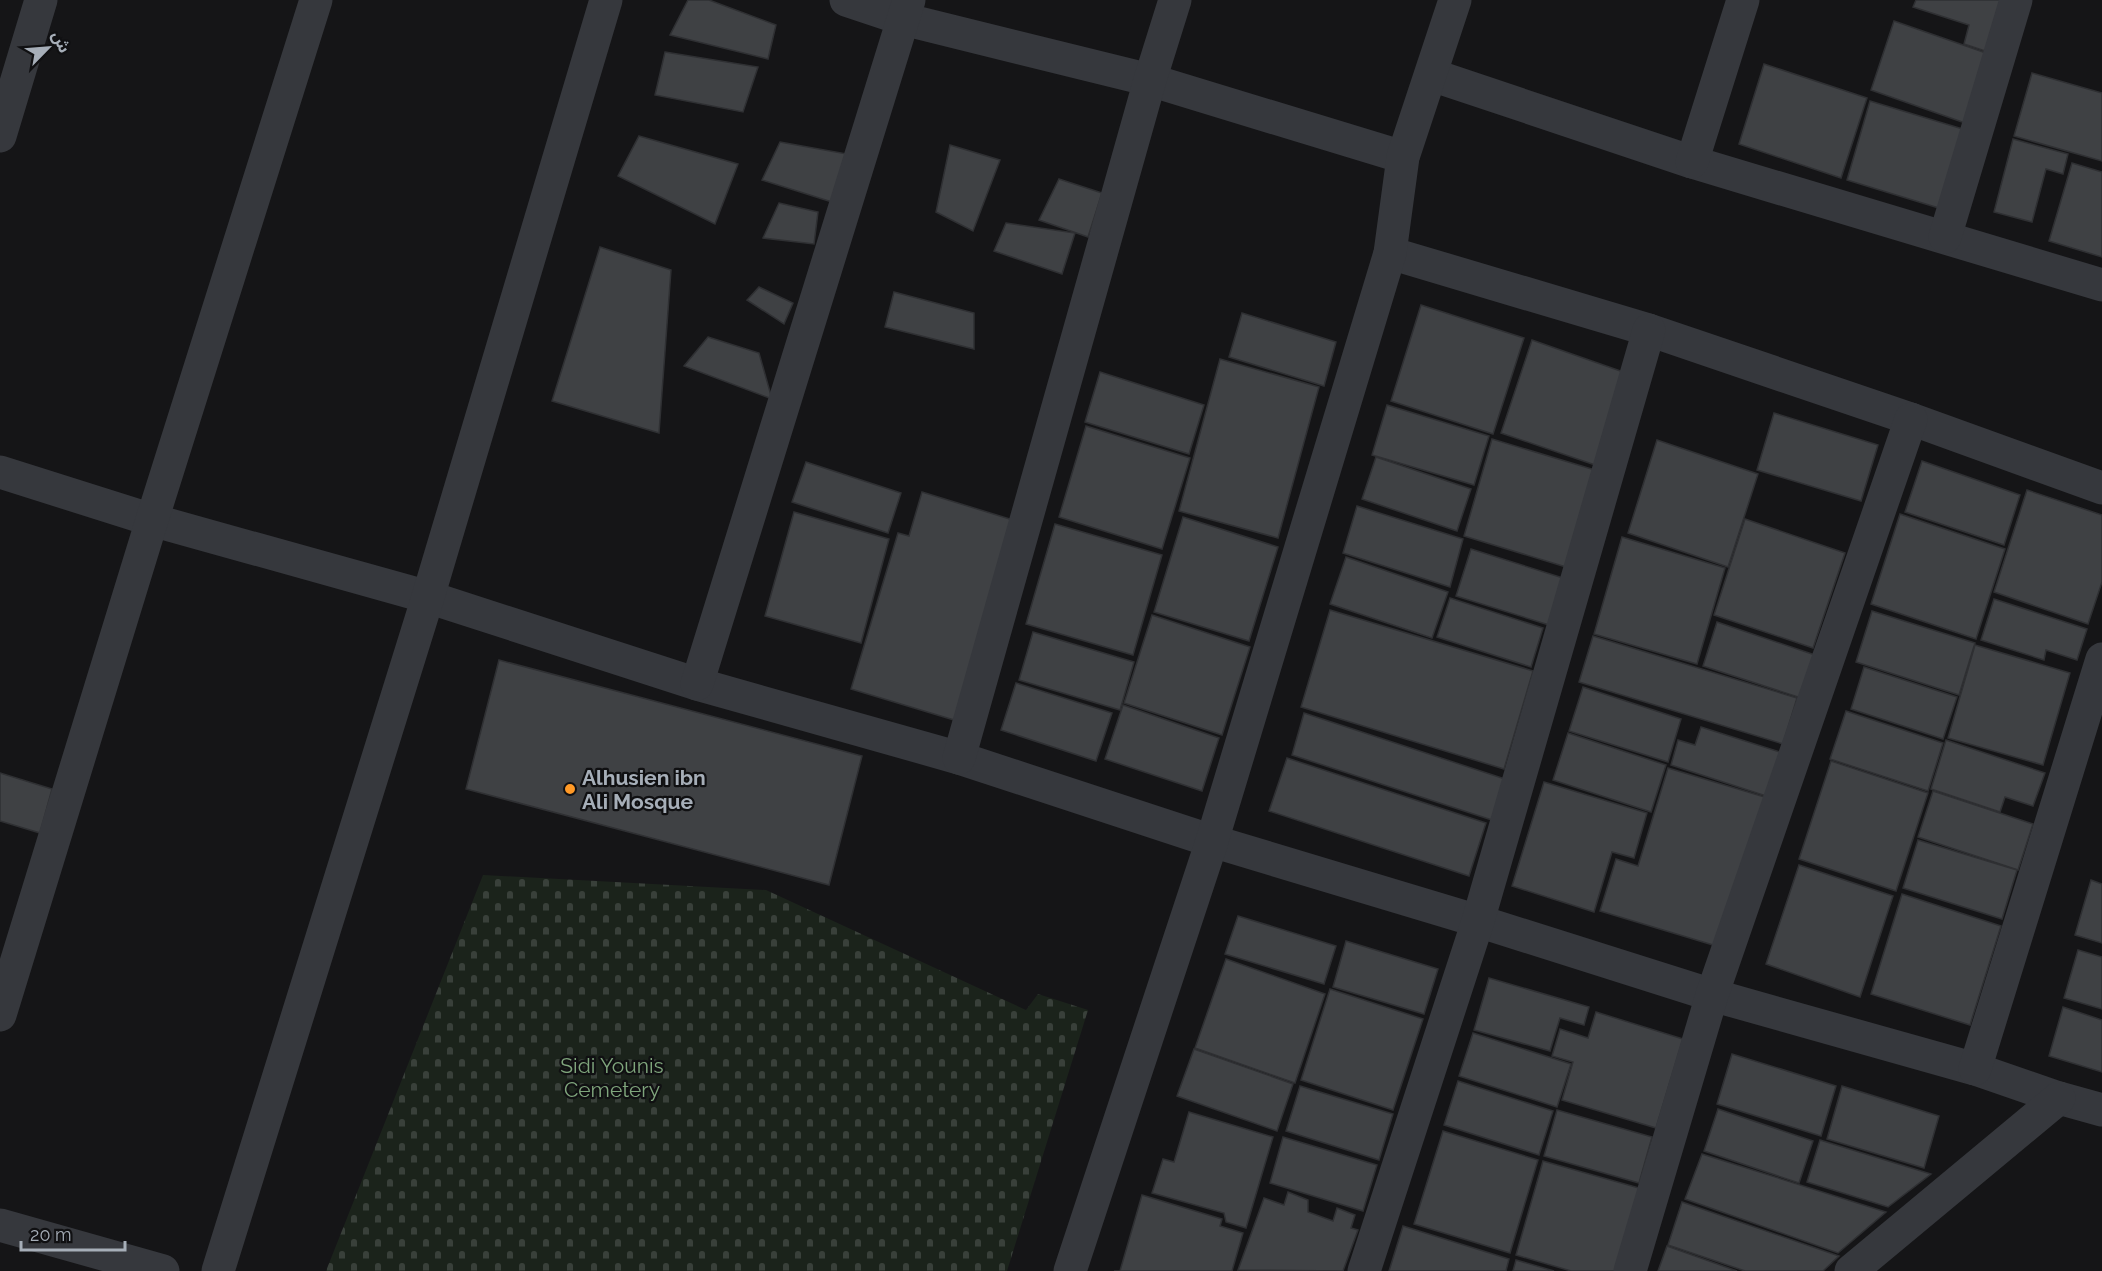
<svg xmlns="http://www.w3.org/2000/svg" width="2102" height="1271" viewBox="0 0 2102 1271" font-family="Raleway,'Noto Sans Arabic',sans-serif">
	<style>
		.cemetery { fill: url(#cemetery-stones) }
		.building { fill: #3f4144; stroke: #2f3033; stroke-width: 1.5 }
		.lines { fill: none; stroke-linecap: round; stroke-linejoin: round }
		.street { stroke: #36383d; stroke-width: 33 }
		.poi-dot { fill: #ff9926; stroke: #101012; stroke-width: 2 }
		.labels { text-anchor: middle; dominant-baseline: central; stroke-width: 4.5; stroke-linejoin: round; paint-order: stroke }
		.poi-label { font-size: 21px; font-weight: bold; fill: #a6aeb8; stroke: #101012; text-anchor: start }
		.park-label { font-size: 21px; fill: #7fa57c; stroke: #101012 }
	</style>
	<defs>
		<pattern id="cemetery-stones" width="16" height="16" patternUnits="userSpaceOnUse" patternTransform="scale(1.5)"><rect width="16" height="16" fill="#1b231b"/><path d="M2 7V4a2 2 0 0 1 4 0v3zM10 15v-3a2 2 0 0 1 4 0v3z" fill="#39403a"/></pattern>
	</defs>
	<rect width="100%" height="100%" fill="#151517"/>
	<polygon class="cemetery" points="483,875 766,890 1026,1010 1038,994 1088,1010 1007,1271 326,1271"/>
	<g class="building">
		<polygon points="688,0 709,0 776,25 768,59 670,35"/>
		<polygon points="1916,0 2007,0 1991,53 1964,44 1969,25 1913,7"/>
		<polygon points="1894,21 1989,54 1965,123 1871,90"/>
		<polygon points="665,52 758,67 743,112 655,95"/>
		<polygon points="1764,64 1867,98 1841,178 1739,144"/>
		<polygon points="2032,73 2102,93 2102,161 2014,136"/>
		<polygon points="1870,101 1966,130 1942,209 1847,180"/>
		<polygon points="639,136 738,164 715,224 618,176"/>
		<polygon points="2013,139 2068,154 2063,174 2046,169 2032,222 1994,212"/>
		<polygon points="780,142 847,154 832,202 762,180"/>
		<polygon points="950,145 1000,160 973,231 936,212"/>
		<polygon points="2072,163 2102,172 2102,257 2049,241"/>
		<polygon points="1059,179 1102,193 1088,237 1039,220"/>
		<polygon points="779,203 818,212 814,244 763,238"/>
		<polygon points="1006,223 1075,233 1062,274 994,251"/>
		<polygon points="600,247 671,270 659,433 552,401"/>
		<polygon points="759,287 793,303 784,324 747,300"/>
		<polygon points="894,292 974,313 974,349 885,327"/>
		<polygon points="1421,305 1524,338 1493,434 1391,401"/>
		<polygon points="1242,313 1336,342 1324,386 1229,357"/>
		<polygon points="708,337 759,353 772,399 684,366"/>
		<polygon points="1532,340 1629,374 1598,466 1501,433"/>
		<polygon points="1220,359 1319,387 1278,538 1179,511"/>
		<polygon points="1100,372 1204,405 1189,454 1085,422"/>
		<polygon points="1387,405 1489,436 1474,485 1372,455"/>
		<polygon points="1774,413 1878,445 1861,501 1757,470"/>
		<polygon points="1086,426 1190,458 1162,549 1059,517"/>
		<polygon points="1492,439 1595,470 1566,567 1464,536"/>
		<polygon points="1657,440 1758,474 1728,567 1628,533"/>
		<polygon points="1376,457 1471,489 1457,531 1362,499"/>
		<polygon points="1922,461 2020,495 2004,545 1905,512"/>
		<polygon points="806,462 901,493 888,533 792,502"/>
		<polygon points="2027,490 2102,515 2102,582 2088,624 1994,592"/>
		<polygon points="922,492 1013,520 954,720 851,689 898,533 909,536"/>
		<polygon points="1357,506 1463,539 1450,587 1343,553"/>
		<polygon points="794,512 889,539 861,643 765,616"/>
		<polygon points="1900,514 2005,549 1976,639 1871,604"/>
		<polygon points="1183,517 1278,547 1249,641 1154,612"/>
		<polygon points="1745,519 1845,553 1813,648 1714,615"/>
		<polygon points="1055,524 1162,555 1133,655 1026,624"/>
		<polygon points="1622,537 1725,568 1697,664 1594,634"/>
		<polygon points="1471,549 1563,578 1549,625 1456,596"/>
		<polygon points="1346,557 1448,592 1432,638 1330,604"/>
		<polygon points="1450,598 1543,628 1531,667 1437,637"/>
		<polygon points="1994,599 2087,629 2077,660 2046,650 2044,660 1981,640"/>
		<polygon points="1330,610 1533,671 1504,769 1301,707"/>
		<polygon points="1872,611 1975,643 1959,695 1856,662"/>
		<polygon points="1152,615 1250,647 1222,735 1124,703"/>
		<polygon points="1717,622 1815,655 1801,698 1703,666"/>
		<polygon points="1033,632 1134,662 1120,710 1019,680"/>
		<polygon points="1593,636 1797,698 1783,744 1579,682"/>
		<polygon points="1975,645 2070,673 2043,765 1948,738"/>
		<polygon points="499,660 862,756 829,885 466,789"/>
		<polygon points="1864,667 1957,697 1943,739 1851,709"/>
		<polygon points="1016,683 1112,713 1096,761 1001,730"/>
		<polygon points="1583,687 1681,719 1668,762 1569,731"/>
		<polygon points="1123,705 1219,738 1202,791 1105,759"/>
		<polygon points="1846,711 1943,743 1928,791 1830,759"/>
		<polygon points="1304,713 1508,780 1495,821 1292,755"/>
		<polygon points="1701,727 1780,752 1766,796 1671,765 1678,740 1695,745"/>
		<polygon points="1568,733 1666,765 1651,812 1553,780"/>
		<polygon points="1946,740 2045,773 2033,806 2005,797 2000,812 1931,789"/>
		<polygon points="1287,758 1486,823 1469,876 1269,811"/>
		<polygon points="1831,761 1928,793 1896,891 1799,859"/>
		<polygon points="1668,768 1768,798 1723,948 1600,911 1616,859 1638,866"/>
		<polygon points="0,773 52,789 40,833 0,821"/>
		<polygon points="1544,782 1647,813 1634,858 1612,852 1594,912 1512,886"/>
		<polygon points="1933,791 2033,824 2018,870 1918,837"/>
		<polygon points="1918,840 2017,870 2002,919 1903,888"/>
		<polygon points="1799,865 1893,896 1860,997 1766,964"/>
		<polygon points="2091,880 2102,884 2102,943 2075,935"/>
		<polygon points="1902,894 2001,926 1970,1025 1871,994"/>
		<polygon points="1238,916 1336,946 1324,984 1225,954"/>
		<polygon points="1346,941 1438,969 1424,1014 1333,987"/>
		<polygon points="2078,950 2102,957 2102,1009 2064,998"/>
		<polygon points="1226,959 1325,994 1295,1083 1195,1048"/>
		<polygon points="1489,978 1589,1007 1584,1025 1560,1018 1550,1051 1474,1030"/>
		<polygon points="1330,989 1423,1019 1393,1110 1301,1080"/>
		<polygon points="2063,1007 2102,1020 2102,1072 2049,1056"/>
		<polygon points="1596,1012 1683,1039 1656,1128 1562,1100 1573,1062 1552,1056 1560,1029 1588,1038"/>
		<polygon points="1473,1033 1571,1064 1557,1107 1459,1076"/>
		<polygon points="1194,1049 1293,1084 1277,1131 1177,1096"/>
		<polygon points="1732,1054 1836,1086 1821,1136 1717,1104"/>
		<polygon points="1458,1081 1553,1111 1539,1155 1444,1125"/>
		<polygon points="1300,1086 1393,1114 1379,1160 1286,1131"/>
		<polygon points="1842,1086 1939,1116 1924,1168 1827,1139"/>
		<polygon points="1718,1109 1813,1141 1799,1183 1704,1151"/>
		<polygon points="1557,1110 1652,1137 1639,1183 1544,1156"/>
		<polygon points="1189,1112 1273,1137 1246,1228 1226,1222 1224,1213 1152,1193 1163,1159 1174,1162"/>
		<polygon points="1443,1131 1538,1160 1510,1253 1414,1224"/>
		<polygon points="1283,1137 1377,1165 1363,1211 1270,1183"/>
		<polygon points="1820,1140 1931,1174 1888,1207 1807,1182"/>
		<polygon points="1702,1154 1886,1212 1838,1253 1685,1199"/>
		<polygon points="1543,1161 1639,1188 1615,1271 1571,1271 1516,1255"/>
		<polygon points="1288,1192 1308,1200 1308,1212 1333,1221 1337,1208 1355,1215 1351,1228 1358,1230 1343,1271 1238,1270 1264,1198 1284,1205"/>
		<polygon points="1142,1195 1222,1219 1220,1226 1243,1233 1232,1271 1114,1271 1120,1271"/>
		<polygon points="1682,1202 1839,1256 1823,1271 1745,1271 1668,1245"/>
		<polygon points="1403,1226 1509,1259 1506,1271 1389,1271"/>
		<polygon points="1667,1246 1737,1271 1658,1271"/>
		<polygon points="1516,1260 1554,1271 1513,1271"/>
	</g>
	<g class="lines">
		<g class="street">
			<polyline points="846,0 903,19 1150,80 1403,157"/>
			<polyline points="1432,75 1692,162 2102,285"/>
			<polyline points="0,136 41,0"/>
			<polyline points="1692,162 1743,0"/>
			<polyline points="1945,237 2016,0"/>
			<polyline points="1390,253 1649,330 1911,419 2102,488"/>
			<polyline points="0,472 152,520 428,597 697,684 959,758 1212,841 1478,921 1712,995 1975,1069 2059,1098 2102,1110"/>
			<polyline points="697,684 909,0"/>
			<polyline points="959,758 1150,80 1175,0"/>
			<polyline points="0,1015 152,520 316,0"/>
			<polyline points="1975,1069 2102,659"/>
			<polyline points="0,1225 163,1271"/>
			<polyline points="218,1271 428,597 606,0"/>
			<polyline points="1070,1271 1212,841 1390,253 1403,157 1455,0"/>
			<polyline points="1364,1271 1478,921 1649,330"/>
			<polyline points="1630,1271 1712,995 1911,419"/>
			<polyline points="1851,1271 2059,1098"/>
		</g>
	</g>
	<circle class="poi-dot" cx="570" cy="789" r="6"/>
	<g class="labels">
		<g class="poi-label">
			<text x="582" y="777">Alhusien ibn<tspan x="582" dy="24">Ali Mosque</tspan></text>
		</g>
		<g class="park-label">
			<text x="612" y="1065">Sidi Younis<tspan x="612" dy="24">Cemetery</tspan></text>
		</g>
	</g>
	<g transform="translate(48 48) rotate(65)" stroke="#101012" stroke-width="4.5" paint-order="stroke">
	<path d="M0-4.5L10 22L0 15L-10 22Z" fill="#a6aeb8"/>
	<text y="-9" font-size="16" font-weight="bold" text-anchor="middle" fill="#a6aeb8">ش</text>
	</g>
	<path d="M21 1241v9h104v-9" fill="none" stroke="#a6aeb8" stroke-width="3"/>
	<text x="30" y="1241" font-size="18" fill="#a6aeb8" stroke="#101012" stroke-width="4.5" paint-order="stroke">20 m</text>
</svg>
